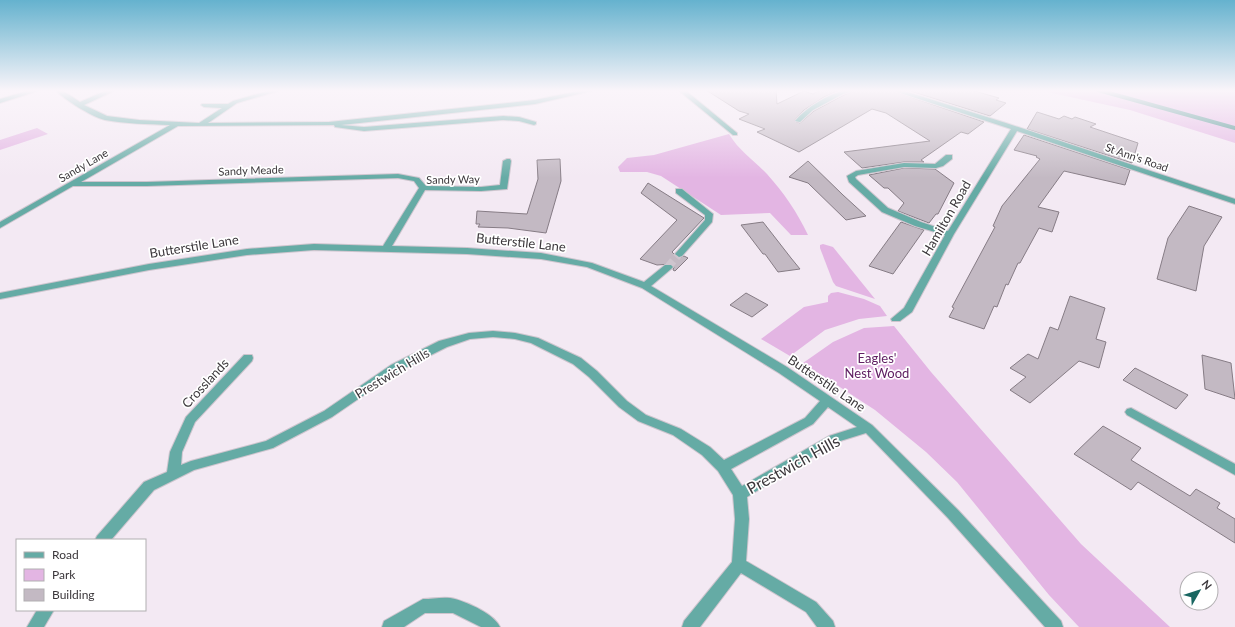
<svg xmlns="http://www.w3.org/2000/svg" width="1235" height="627" viewBox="0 0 1235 627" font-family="Lato,sans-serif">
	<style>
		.green { fill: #e3b5e3 }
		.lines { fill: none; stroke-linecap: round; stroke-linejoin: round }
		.stream { stroke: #408a87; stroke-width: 4 }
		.building { fill: #c3b9c3; stroke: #867c85 }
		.minor-tunnel { stroke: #cec5ce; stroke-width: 8; stroke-dasharray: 8 4.5; stroke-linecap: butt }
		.minor-casing { stroke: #cec5ce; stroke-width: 2 }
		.minor { fill: #65aba5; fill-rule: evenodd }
		.labels { text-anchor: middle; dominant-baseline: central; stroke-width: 3.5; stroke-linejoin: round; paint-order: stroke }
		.far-street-label { font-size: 11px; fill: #3b373b; stroke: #fff }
		.street-label { font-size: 13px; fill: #3b373b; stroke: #fff }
		.park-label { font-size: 13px; fill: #602063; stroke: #fff }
		.near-street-label { font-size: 16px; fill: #3b373b; stroke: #fff }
	</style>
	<rect width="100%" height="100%" fill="#f3e9f3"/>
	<g class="green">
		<polygon points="1038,90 1235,90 1235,143 1130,110"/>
		<polygon points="37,128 48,134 0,150 0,140"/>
		<path d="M729,134C739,151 754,160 767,174C784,193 797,212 808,235H791L770,213L721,215L661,176L647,172H620L618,167L627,158L654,155Z"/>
		<polygon points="823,244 833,247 875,299 836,286 833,282 820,248 820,245"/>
		<polygon points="838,292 864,299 880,306 887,316 859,319 825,330 790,356 761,339 804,307 828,302 828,296 831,293"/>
		<polygon points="894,326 931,372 1081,544 1170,627 1079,627 1049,595 957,482 926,452 875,410 803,363 833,342 864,328"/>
	</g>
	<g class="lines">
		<polyline class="stream" points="1098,90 1235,128"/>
	</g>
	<g class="building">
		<polygon points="706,90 776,90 777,104 804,91 813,94 820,90 839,90 824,97 804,110 794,121 800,123 814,111 844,95 857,90 890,90 984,122 968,134 961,132 921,160 924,162 904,162 862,168 844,152 930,141 886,113 872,109 799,152 757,132 765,129 739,119 749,114 739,111"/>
		<polygon points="907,90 971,90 999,98 996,100 1006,103 990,116"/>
		<polygon points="1037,112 1059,119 1064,116 1072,119 1075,117 1096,124 1090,127 1138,143 1132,163 1027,129"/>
		<polygon points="1024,135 1130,170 1125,185 1064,171 1038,207 1059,212 1052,232 1039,228 1020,263 1018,263 1008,285 1006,284 997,307 994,306 984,329 949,317 954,308 952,307 995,227 993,226 1002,206 1040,159 1036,157 1037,156 1014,150"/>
		<polygon points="560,159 561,181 546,233 508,228 478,227 480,224 476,224 477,211 527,214 538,179 537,160"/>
		<polygon points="808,161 843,195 866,216 846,220 808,183 789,177"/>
		<polygon points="904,168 935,169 954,183 938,214 936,214 929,223 898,211 904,203 888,188 884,188 869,175"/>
		<polygon points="648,183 704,218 672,252 678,258 684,256 688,258 675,271 673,270 674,267 671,264 657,265 640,259 677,220 641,193"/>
		<polygon points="1189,206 1222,217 1204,246 1196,291 1157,279 1168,238"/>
		<polygon points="763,222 791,258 800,269 778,272 765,254 763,254 741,225"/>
		<polygon points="901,222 924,230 893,274 869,266"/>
		<polygon points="746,293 768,305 752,317 730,305"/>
		<polygon points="1070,296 1105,308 1096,339 1106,342 1099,368 1079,361 1030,403 1010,390 1026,377 1010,368 1028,354 1038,359 1050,327 1058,330"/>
		<polygon points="1202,355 1231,363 1235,399 1205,389"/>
		<polygon points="1135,368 1188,395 1176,409 1123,380"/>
		<polygon points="1103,426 1141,448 1131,460 1190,496 1196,489 1220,503 1217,508 1235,519 1235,543 1138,482 1131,490 1074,454"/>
	</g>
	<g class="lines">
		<polyline class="minor-tunnel" points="668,267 679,254"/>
		<defs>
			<g id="minor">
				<polygon points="30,90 41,90 0,103 0,99"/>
				<path d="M55,90H62L80,102L107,90H116L84,105L107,116L139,120L199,123L222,108L204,107L201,105L202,104H228L233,101L271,90H282L237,103L208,123L329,122L535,100L583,90H596L535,104L341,125L364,127L503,116L519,117L536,122V124L534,125L519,121L503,120L364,131L335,127L334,125L178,126L81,182H147L398,174L419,178L426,186L481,187L500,185L503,161L507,159H510L511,161L507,189L481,191L425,190L392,246L467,248L541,253L592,263L644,282L665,265H671L673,267L671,269L651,286L787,367L872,425L958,510L1061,621L1063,627H1045L948,518L866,433L837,442L747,497L749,519L746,561L816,602L833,621L835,627H817L806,612L741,573L700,627H682L684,621L732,562L735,519L733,495L718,471L702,455L673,435L638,421L619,407L589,377L573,364L531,343L515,339L493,337L470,339L447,347L399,371L332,417L273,448L194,470L154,490L111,540H95L97,536L144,482L167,472L170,452L186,417L244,355H252L253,358L252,361L195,422L182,452L181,465L191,461L266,441L324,411L391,365L439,341L469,333L493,331L515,333L538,338L581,358L597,371L627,401L646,415L681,429L710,447L724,460L805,418L820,401L779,373L642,288L587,267L541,259L467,254L314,250L247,255L149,270L0,299V293L149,264L247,249L314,244L383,246L419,188L414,181L398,178L147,186H73L0,228V222L170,125C148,124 126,124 105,120C92,117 65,100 55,90ZM828,407L857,427L829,436L742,486L731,469L813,424Z"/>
				<polygon points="678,90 685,90 737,133 737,135 733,135"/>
				<path d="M845,90H856L843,94L813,110L800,122L795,121C807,107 827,95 845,90Z"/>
				<polygon points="891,90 901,90 1006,123 1235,199 1235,204 1017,131 954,234 912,312 900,321 892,321 891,319 904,308 945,235 915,226 882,212 849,182 847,176 856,171 904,163 935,164 946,155 952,155 952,159 943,166 936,168 904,167 858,175 855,177 856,179 888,208 921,222 948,231 1011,129"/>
				<polygon points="676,189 682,189 713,214 712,222 682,256 679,257 675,254 705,220 705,215 676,193"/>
				<polygon points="1131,408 1235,464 1235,475 1127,415 1125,412 1127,409"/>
				<path d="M423,599C433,599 446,596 455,599C469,603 494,614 500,627H481L453,613H425L404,627H382L384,621Z"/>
				<polygon points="37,610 54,610 44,627 27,627"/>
			</g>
		</defs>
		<use href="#minor" class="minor-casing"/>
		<use href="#minor" class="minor"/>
	</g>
	<linearGradient id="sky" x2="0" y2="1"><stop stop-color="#65b2ce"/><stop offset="0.51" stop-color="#faf5fa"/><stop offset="1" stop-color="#faf5fa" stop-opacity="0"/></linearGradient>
	<rect width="1235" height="178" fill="url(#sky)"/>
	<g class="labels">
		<g class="far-street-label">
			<text transform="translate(1137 157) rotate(19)">St Ann's Road</text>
			<text transform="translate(83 165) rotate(-30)">Sandy Lane</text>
			<text transform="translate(251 170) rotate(-2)">Sandy Meade</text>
			<text transform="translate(453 179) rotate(-1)">Sandy Way</text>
		</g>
		<g class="street-label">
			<text transform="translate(946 218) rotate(-60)">Hamilton Road</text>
			<text transform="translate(521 242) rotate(6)">Butterstile Lane</text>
			<text transform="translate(194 246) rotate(-9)">Butterstile Lane</text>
			<text transform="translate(392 373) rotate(-31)">Prestwich Hills</text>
			<text transform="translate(205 383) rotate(-47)">Crosslands</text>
			<text transform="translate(827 383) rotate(34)">Butterstile Lane</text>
		</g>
		<g class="park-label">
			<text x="877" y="358">Eagles'<tspan x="877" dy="15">Nest Wood</tspan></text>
		</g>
		<g class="near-street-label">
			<text transform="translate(793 464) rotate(-29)">Prestwich Hills</text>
		</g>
	</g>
	<rect x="16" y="539" width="130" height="72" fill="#ffffff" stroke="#b1afb1"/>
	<rect x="24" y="552" width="20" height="6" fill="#65aba5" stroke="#b1afb1"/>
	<text x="52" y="559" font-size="12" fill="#3b373b">Road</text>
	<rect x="24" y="569" width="20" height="12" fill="#e3b5e3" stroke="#b1afb1"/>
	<text x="52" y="579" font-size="12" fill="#3b373b">Park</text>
	<rect x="24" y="589" width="20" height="12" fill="#c3b9c3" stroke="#b1afb1"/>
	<text x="52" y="599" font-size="12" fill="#3b373b">Building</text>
	<g transform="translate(1199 591) rotate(51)"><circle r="19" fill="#ffffff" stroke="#b1afb1"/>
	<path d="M0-3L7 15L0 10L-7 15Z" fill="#196661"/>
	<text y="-6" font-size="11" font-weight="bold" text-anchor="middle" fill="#3b373b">N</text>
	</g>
</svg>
